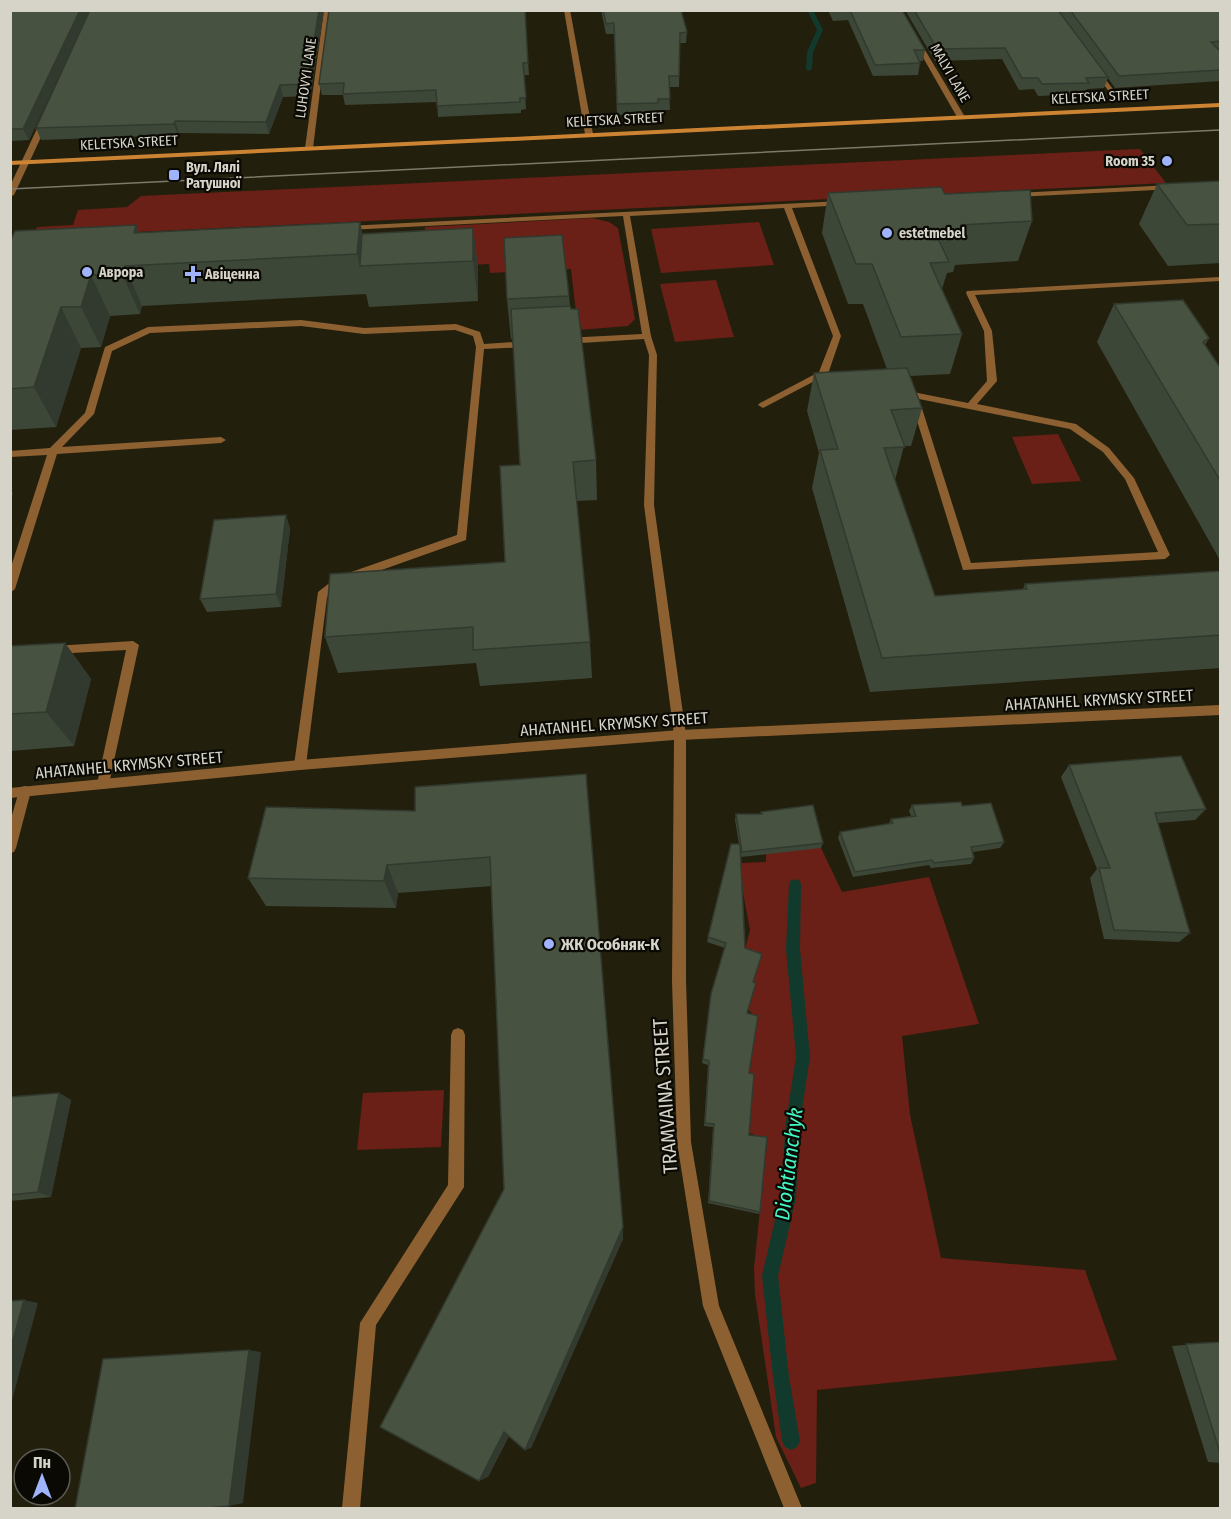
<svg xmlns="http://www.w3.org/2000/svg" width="1231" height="1519" viewBox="0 0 1231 1519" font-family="'Fira Sans Condensed',sans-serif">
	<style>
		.green { fill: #6a2016 }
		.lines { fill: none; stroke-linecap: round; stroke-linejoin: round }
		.stream { fill: #113a2d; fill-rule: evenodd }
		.service { fill: #8d6032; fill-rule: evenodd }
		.pedestrian { fill: #8d6032; fill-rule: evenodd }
		.minor { fill: #8d6032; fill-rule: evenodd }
		.secondary { fill: #cc8433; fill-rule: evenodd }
		.tram { stroke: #7d7a6b; stroke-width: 1.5 }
		.wall { fill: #3d4738 }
		.shaded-wall { fill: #32392e }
		.building { fill: #475241; stroke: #32392e; stroke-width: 1.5 }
		.poi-dot { fill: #a0b3fd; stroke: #0a0903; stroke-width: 2 }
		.labels { text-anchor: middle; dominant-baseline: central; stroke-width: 4.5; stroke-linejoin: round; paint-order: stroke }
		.far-street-label { font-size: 14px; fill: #d6d4c9; stroke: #0a0903 }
		.far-poi-label { font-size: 14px; font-weight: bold; fill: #d6d4c9; stroke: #0a0903; text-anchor: start }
		.street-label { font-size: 16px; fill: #d6d4c9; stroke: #0a0903 }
		.poi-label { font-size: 16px; font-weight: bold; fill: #d6d4c9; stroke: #0a0903; text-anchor: start }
		.near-street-label { font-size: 20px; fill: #d6d4c9; stroke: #0a0903 }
		.near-water-label { font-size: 21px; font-style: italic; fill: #43f6c3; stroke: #0a0903 }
	</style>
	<rect width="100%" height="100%" fill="#231f0d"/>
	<g class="green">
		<polygon points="1140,149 1166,183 33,237 37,227 73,225 78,210 127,207 141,196"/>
		<polygon points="592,218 609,222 618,228 635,319 628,326 578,330 571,269 490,273 489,264 432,267 432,254 424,253 425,227"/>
		<polygon points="759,222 774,265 661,273 651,229"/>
		<polygon points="716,280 734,337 675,342 660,284"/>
		<polygon points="1058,434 1081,481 1032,484 1012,437"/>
		<polygon points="766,846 821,848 842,892 929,877 979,1024 902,1036 910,1115 941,1258 1085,1270 1117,1360 817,1390 816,1483 801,1488 776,1437 755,1294 754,1268 767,1141 746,1131 745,1073 757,1020 748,1009 754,988 744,953 750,930 740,877 742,863 766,862"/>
		<polygon points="444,1090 441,1147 357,1150 363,1093"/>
	</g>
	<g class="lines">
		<g class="stream">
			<polygon points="807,10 813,10 823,30 813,52 812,69 809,71 806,69 807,52 817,30"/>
			<polygon points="795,879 800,881 801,885 800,949 810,1057 800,1122 796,1198 778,1276 789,1377 800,1441 797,1447 791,1450 785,1447 782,1441 773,1377 762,1276 780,1198 786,1122 796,1057 786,949 789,885 790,881"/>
		</g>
		<g class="service">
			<polygon points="1172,185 1175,185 1175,189 1015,197 1011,195 1015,193"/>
			<polygon points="842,201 846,203 845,205 792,208 841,336 828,374 763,408 758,405 760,403 819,372 833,336 784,208 630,216 651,336 657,355 654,505 686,735 684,738 676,738 674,735 644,505 649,355 644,339 565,344 561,341 565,338 642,334 623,216 347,230 343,228 347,226"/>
			<path d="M1220,277V281L975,295L992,331L997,381L977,404L1076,424L1109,448L1134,478L1170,555L1165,559L963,570L911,401L915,398L900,395L898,393L903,390L968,403L987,381L984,331L966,293L967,291ZM919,399L1070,429L1103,452L1125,479L1158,552L971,563Z"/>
			<polygon points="301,320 364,328 456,324 480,332 484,344 530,341 534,344 530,347 484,349 466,540 345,583 327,597 306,765 304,769 296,769 294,765 318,592 337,577 457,535 476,347 473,336 455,330 364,334 301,326 150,333 112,351 94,414 62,447 221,437 226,440 221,443 57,454 15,589 10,593 10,570 47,455 10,457 10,451 50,448 85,413 105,347 148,327"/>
			<polygon points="133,641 139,645 109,784 107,788 103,789 99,788 97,784 126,650 54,654 48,650 54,646"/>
			<polygon points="25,786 29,787 31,791 16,848 14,852 10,853 10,822 19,791 21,787"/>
			<polygon points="458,1028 463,1030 465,1035 464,1187 376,1325 360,1508 342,1508 360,1323 448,1185 451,1035 453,1030"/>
		</g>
		<polygon class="pedestrian" points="1220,705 1220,715 680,740 676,738 674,735 676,732 680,730"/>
		<g class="minor">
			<polygon points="324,10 330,10 313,148 309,150 305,148"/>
			<polygon points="564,10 570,10 593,134 589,136 585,134"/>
			<polygon points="916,38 919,40 965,117 964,119 957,117 913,40"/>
			<polygon points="1095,71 1099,71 1119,97 1118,98 1114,98 1094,72"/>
			<polygon points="42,118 49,120 14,195 10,197 10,186"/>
			<polygon points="680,730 684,732 686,735 686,981 691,1142 719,1306 802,1508 784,1508 703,1306 677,1142 672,981 674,740 300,770 10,798 10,788 300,760"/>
		</g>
		<polygon class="secondary" points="1220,103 1220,107 10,165 10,161"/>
		<polyline class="tram" points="10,189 1220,130"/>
	</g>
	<g class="wall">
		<polygon points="10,10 90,10 29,140 10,141"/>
		<polygon points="90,10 324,10 310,96 283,97 269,134 179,133 178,135 41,140 36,128"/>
		<polygon points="329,10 528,10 525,14 529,75 524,75 526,109 521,110 521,113 438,117 437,102 345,105 343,95 322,95 319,84"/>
		<polygon points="601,10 681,10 687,32 686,43 680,43 679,87 669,87 670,110 658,110 658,114 617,115 614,34 606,34"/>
		<polygon points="828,10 902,10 925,50 923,61 919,61 920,63 918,75 873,76 848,20 833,21"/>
		<polygon points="905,10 1058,10 1073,30 1058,10 1221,10 1221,81 1115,88 1108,78 1104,88 1087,89 1085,94 1038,96 1034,89 1019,90 1002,59 935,61"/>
		<polygon points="1221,181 1221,263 1168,266 1139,224 1157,184"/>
		<polygon points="828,193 945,194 1032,221 1018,261 955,265 953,272 947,273 942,289 962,334 950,374 910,376 922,408 911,446 904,446 895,480 935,596 1023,589 1025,584 1221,571 1221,668 870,692 812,488 819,453 807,411 814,373 887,369 863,304 848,304 822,233"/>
		<polygon points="136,225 139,233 363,234 473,228 478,268 478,301 369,307 366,294 142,306 140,314 110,316 101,347 81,348 56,427 10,430 10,242"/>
		<polygon points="569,296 570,306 596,460 597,500 576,501 590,642 592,678 480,686 476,663 338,673 325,637 505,562 520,465 513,339 511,339 507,299"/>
		<polygon points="1114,304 1209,338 1205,345 1221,369 1221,562 1097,342"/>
		<polygon points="286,515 290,529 281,607 207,612 200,599"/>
		<polygon points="65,643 91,679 74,746 10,751 10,646"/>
		<polygon points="1069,765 1206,809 1195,820 1158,823 1190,933 1179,942 1104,939 1090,878 1097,869 1061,777"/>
		<polygon points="586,774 623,1239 531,1448 509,1436 488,1477 504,1189 492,886 398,893 396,908 266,906 248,878 415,811"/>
		<polygon points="912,805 962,806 1004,842 1000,848 973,852 974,858 971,864 931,868 929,865 853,877 838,838 840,832 889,824 891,819 911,816 909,811"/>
		<polygon points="761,812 823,843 821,848 741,857 745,948 753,982 747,1013 749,1073 749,1135 760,1212 759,1214 708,1203 713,1127 704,1126 708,1065 702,1063 710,999 725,948 707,942 731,844 739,844 735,820 736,814 761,814"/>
		<polygon points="59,1093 71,1100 51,1197 10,1201 10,1097"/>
		<polygon points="1221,1342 1221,1463 1208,1462 1172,1346"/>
	</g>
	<g class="shaded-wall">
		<polygon points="80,10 90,10 29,140 23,129"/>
		<polygon points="319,10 324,10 310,96 307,84"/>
		<polygon points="280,85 283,97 269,134 266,122"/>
		<polygon points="175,121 179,133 178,135 174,124"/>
		<polygon points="360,222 369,262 360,266 357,254"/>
		<polygon points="136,225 152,264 134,233"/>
		<polygon points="473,228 478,268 478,301 473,261"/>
		<polygon points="125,266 142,306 140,314 122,274"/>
		<polygon points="91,275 110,316 101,347 81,307"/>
		<polygon points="61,307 81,348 56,427 34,387"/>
		<polygon points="10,489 13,493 10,502"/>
		<polygon points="286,515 290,529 281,607 276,594"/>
		<polygon points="65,643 91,679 74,746 46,712"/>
		<polygon points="387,865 398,893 396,908 384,881"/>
		<polygon points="59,1093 71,1100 51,1197 38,1192"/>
		<polygon points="623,1227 623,1239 531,1448 525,1450"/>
		<polygon points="24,1300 38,1303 10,1408 10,1351"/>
		<polygon points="249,1350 261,1352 243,1503 229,1506"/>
		<polygon points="511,1431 488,1477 479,1481 504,1432"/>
	</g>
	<g class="building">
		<polygon points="10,10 80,10 23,129 10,129"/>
		<polygon points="90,10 319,10 307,84 280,85 266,122 175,121 174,124 36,128"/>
		<polygon points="329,10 525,10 528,63 523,63 526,98 520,98 520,102 437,106 436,90 343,94 344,83 319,84"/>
		<polygon points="603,10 681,10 687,32 680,33 679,76 669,76 670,99 658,99 658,103 617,104 614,23 606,24"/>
		<polygon points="850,10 902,10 925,50 914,50 920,63 875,65"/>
		<polygon points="914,10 1058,10 1108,77 1086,78 1089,83 1042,84 1038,78 1022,78 1005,48 937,49"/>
		<polygon points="1070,10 1221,10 1221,41 1211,42 1221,52 1221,70 1119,76"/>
		<polygon points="1221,181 1221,224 1187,225 1157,184"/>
		<polygon points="941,187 945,194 1030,190 1032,221 961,225 964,232 936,234 949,262 930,263 962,334 901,337 872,264 856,264 828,193"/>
		<polygon points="360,222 357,254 125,266 122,274 91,275 81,307 61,307 34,387 10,389 10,242 15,231 136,225 134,233"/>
		<polygon points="473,228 473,261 360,266 362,234"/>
		<polygon points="562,235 569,296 507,299 504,238"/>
		<polygon points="1183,300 1209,338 1203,342 1221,369 1221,482 1114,304"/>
		<polygon points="570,306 571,309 578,309 596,460 573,462 590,642 473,650 473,627 325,637 330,574 505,562 500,466 520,465 511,309"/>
		<polygon points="907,368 922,408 891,410 905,447 884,448 935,596 1027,589 1025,584 1221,571 1221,635 882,658 820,450 838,449 814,373"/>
		<polygon points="286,515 276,594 200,599 214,520"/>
		<polygon points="65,643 46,712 10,714 10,646"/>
		<polygon points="1181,756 1206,809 1155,813 1190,933 1114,930 1099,868 1110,868 1069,765"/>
		<polygon points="586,774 623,1227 525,1450 504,1432 479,1481 380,1427 504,1189 490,857 387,865 384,881 248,878 266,807 415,811 415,787"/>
		<polygon points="961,802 962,806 991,803 1004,842 971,847 974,858 934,863 932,860 855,872 840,832 893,823 891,819 916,816 912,805"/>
		<polygon points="813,805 823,843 742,852 736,814 762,814 761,812"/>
		<polygon points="731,844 740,844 745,948 762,954 753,982 756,983 747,1013 758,1016 749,1073 754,1074 749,1135 767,1137 760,1212 709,1201 714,1124 705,1123 709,1061 703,1059 711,994 726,943 708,937"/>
		<polygon points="59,1093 38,1192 10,1195 10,1097"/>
		<polygon points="24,1300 10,1351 10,1301"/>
		<polygon points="1221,1342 1221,1456 1186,1344"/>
		<polygon points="249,1350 229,1506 196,1509 75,1509 103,1359"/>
	</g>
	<g class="poi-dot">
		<circle cx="1167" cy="161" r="6"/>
		<rect x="168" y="169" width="12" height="12" rx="3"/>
		<circle cx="887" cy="233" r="6"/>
		<circle cx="87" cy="272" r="6"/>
		<path d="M190 265h6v6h6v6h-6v6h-6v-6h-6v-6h6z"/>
		<circle cx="549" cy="944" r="6"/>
	</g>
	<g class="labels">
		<g class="far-street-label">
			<text transform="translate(950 73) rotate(60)">MALYI LANE</text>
			<text transform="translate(306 78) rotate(-82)">LUHOVYI LANE</text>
			<text transform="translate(1100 97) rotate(-3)">KELETSKA STREET</text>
			<text transform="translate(615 120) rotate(-3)">KELETSKA STREET</text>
			<text transform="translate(129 143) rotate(-3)">KELETSKA STREET</text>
		</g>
		<g class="far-poi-label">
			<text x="1155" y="161" text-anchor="end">Room 35</text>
			<text x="186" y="167">Вул. Лялі<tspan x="186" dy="16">Ратушної</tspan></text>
			<text x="899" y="233">estetmebel</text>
			<text x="99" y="272">Аврора</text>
			<text x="205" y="274">Авіценна</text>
		</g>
		<g class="street-label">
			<text transform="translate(1099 700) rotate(-3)">AHATANHEL KRYMSKY STREET</text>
			<text transform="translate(614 724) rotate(-4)">AHATANHEL KRYMSKY STREET</text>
			<text transform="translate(129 765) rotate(-5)">AHATANHEL KRYMSKY STREET</text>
		</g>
		<g class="poi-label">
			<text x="561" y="944">ЖК Особняк-К</text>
		</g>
		<g class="near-street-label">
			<text transform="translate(665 1096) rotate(-94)">TRAMVAINA STREET</text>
		</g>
		<g class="near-water-label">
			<text transform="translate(789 1164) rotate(-83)">Diohtianchyk</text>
		</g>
	</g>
	<rect width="1231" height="1519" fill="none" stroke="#d6d4c9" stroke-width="24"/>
	<g transform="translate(42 1477)"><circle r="28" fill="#0a0903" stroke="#5c5a52" stroke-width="1.5"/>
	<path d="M0-4.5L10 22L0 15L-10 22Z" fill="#a0b3fd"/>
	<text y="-9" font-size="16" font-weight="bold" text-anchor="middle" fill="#d6d4c9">Пн</text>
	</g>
</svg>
